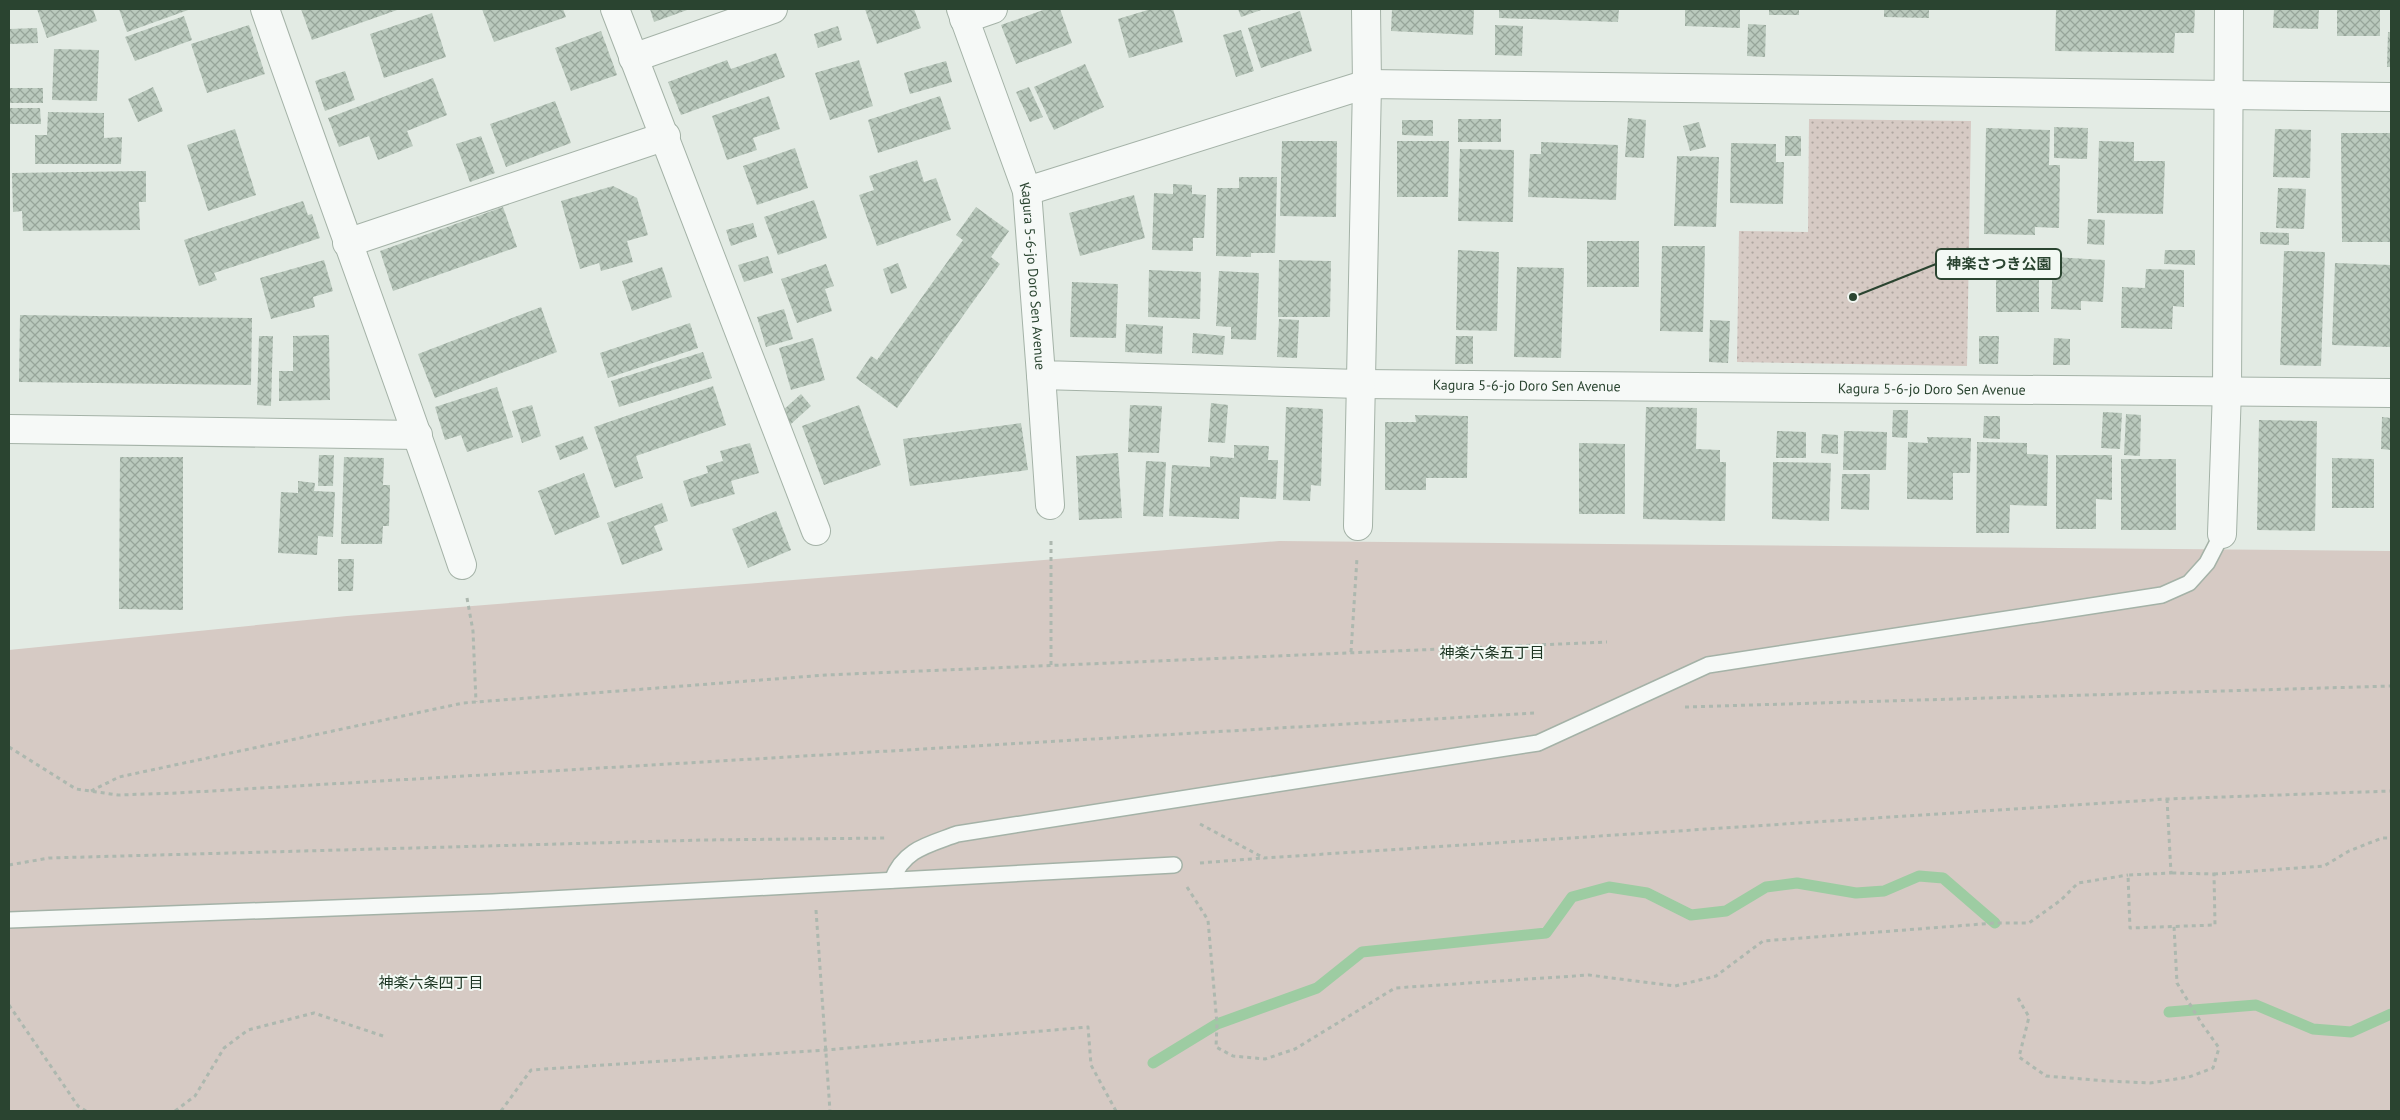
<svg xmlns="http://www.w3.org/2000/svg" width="2400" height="1120" viewBox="0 0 2400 1120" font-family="'PT Sans','Noto Sans JP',sans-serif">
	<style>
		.grass { fill: #d6cac4 }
		.park { fill: url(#park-dots) }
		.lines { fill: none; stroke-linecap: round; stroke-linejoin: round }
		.stream { stroke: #9dcca2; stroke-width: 11 }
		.building { fill: url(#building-cross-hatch) }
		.service-casing { stroke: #a4b2a7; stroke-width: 18 }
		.minor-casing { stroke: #a4b2a7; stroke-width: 30 }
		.path { stroke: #adb8af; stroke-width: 3; stroke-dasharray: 4 4; stroke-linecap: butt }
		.service { stroke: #f6f9f7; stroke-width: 15 }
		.minor { stroke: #f6f9f7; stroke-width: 28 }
		.labels { text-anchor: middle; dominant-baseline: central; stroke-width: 4; stroke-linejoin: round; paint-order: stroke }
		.street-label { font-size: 14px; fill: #2a4430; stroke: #f3f9f4 }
		.neighbourhood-label { font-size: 15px; fill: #1c3522; stroke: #f3f9f4 }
		.leader { fill: none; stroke: #2a4430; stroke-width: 2 }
		.callout-dot { fill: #2a4430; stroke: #f3f9f4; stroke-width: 2 }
		.callout { fill: #f3f9f4; stroke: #2a4430; stroke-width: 2 }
		.callout-label { font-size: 15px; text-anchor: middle; font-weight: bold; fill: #2a4430 }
	</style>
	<defs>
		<pattern id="park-dots" width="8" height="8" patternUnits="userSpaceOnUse" patternTransform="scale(1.25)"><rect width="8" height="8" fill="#d6cac4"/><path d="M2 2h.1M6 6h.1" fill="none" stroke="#aea6a0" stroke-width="1.8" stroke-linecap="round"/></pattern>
		<pattern id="building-cross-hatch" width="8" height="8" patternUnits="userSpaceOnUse" patternTransform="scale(1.25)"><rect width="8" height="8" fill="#bac9bd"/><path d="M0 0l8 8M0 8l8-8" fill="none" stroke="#97a59a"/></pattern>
	</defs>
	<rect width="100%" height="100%" fill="#e3ebe4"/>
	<polygon class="grass" points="1279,541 2391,551 2391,1111 9,1111 9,650 347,616"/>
	<polygon class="park" points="1809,119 1971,121 1967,366 1737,362 1739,231 1808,232"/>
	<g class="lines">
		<g class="stream">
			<polyline points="2169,1012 2256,1005 2313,1029 2351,1032 2391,1014"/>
			<polyline points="1153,1063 1217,1024 1317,988 1362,952 1546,933 1572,897 1609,887 1647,893 1691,915 1726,911 1766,887 1797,883 1856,893 1884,891 1919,876 1943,878 1995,923"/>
		</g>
	</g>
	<g class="building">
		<polygon points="37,9 93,9 97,21 47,38"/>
		<polygon points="119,9 191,9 127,32"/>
		<polygon points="301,9 400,9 312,40"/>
		<polygon points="482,9 563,9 566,17 494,42"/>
		<polygon points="650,9 690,9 654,22"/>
		<polygon points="865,9 914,9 921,28 877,44"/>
		<polygon points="1046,9 1060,9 1072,43 1016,64 1001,25"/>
		<polygon points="1151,9 1173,9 1183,42 1129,58 1118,19"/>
		<polygon points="1238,9 1264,9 1241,17"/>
		<polygon points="1392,9 1474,9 1473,35 1391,31"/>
		<polygon points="1499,9 1619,9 1618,22 1499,18"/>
		<polygon points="1685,9 1740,9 1740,28 1685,26"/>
		<rect x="1769" y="9" width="30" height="6"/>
		<polygon points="1884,9 1929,9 1929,18 1884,17"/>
		<polygon points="2056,9 2195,9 2194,33 2175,33 2174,53 2055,51"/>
		<polygon points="2274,9 2319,9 2318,29 2273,28"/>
		<rect x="2337" y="9" width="43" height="27"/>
		<polygon points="1300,11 1312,51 1261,68 1248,28"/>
		<polygon points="432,13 446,57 384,78 370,34"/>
		<polygon points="184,16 192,40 135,61 125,37"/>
		<polygon points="1748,24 1766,25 1765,57 1747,56"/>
		<polygon points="249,25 265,74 207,93 191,44"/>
		<polygon points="1495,25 1523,26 1522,56 1495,55"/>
		<polygon points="838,26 842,40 818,48 814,34"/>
		<polygon points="37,28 38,43 9,44 9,29"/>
		<polygon points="1241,30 1254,71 1236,77 1223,35"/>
		<polygon points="601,31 617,75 571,91 555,48"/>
		<polygon points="2388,32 2391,32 2391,67 2387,67"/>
		<polygon points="54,49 99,50 97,101 52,100"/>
		<polygon points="776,53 785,77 681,115 668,82 727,60 731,69"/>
		<polygon points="859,60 873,106 830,120 815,73"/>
		<polygon points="946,61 952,82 910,94 904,73"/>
		<polygon points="1085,64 1104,107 1054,130 1034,87"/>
		<polygon points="345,71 355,100 325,111 315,81"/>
		<polygon points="433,78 447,115 407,131 413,146 378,160 369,136 339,147 328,118"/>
		<polygon points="153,87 163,111 138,122 128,99"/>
		<polygon points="1029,87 1043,117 1030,122 1016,92"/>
		<rect x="10" y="88" width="33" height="15"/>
		<polygon points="769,96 780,129 753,138 757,150 727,160 712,116"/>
		<polygon points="940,96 951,129 878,153 868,120"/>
		<polygon points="555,101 571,143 506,167 490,124"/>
		<polygon points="9,108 40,108 41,124 9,124"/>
		<polygon points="48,112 104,113 104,138 122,137 121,164 35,164 35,135 47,135"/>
		<polygon points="1628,118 1646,120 1644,158 1625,157"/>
		<rect x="1458" y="119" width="43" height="23"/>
		<polygon points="1402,120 1433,120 1433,136 1402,135"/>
		<polygon points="1699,122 1706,147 1690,151 1683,126"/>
		<polygon points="2054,127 2088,128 2087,159 2054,158"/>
		<polygon points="1986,128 2050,130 2049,165 2060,165 2059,228 2035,227 2035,235 1984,234"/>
		<polygon points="235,129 256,195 208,211 187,145"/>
		<polygon points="2275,129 2311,130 2310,178 2273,177"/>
		<polygon points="2341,133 2391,133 2391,242 2342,242"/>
		<polygon points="481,136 495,173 470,182 456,144"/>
		<rect x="1785" y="136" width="16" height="20"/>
		<polygon points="1282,141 1337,141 1336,217 1280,216"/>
		<polygon points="1397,141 1449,141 1448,197 1397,197"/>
		<polygon points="2099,141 2134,142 2134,161 2165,161 2163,214 2097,213"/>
		<polygon points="1541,142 1618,145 1616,200 1528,197 1530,154 1541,154"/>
		<polygon points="1731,143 1776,144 1776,162 1784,162 1783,204 1730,203"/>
		<polygon points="795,148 808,188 757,205 743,166"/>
		<polygon points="1460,149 1514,150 1513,222 1458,221"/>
		<polygon points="1677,156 1719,157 1716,227 1674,226"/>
		<polygon points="917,160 924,182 936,178 951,220 877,246 859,195 874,190 869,176"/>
		<polygon points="146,171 146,202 139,202 140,230 23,231 22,211 13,212 12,173"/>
		<polygon points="1239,177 1277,177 1275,253 1251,253 1251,257 1216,256 1217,188 1239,188"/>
		<polygon points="1173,184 1192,185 1192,194 1206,195 1204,238 1193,238 1193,251 1152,250 1154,193 1173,194"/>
		<polygon points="613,186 637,198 648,235 627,241 633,262 601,271 599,263 580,269 561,201"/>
		<polygon points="2278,188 2306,189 2304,229 2276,228"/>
		<polygon points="1134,195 1145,238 1080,256 1069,213"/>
		<polygon points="814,200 827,238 778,255 764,217"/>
		<polygon points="303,201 308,215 312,214 320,238 214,273 217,280 199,286 184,240"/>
		<polygon points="503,207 517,247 393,291 380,251"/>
		<polygon points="976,207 1009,231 991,257 1000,264 897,408 856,378 871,356 877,360 963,240 956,235"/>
		<polygon points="2088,219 2105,220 2104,245 2087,244"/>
		<polygon points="753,223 757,237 731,246 726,230"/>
		<polygon points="2260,232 2289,233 2289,245 2260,244"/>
		<rect x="1587" y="241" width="52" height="46"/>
		<polygon points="1662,246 1705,246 1703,332 1660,331"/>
		<polygon points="1458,250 1499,252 1497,331 1456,330"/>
		<polygon points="2165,250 2195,250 2195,265 2164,264"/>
		<polygon points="2284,251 2325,252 2321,366 2280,365"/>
		<polygon points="768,256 773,273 744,282 738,265"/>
		<polygon points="2053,257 2105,260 2103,302 2081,301 2081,310 2051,309"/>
		<polygon points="324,260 333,291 313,297 315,307 271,319 260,278"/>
		<polygon points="1279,260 1331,261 1330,317 1278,317"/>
		<polygon points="898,263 907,288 891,294 883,269"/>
		<polygon points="2335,263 2391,265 2391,347 2332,345"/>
		<polygon points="826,264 834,286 825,289 832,311 797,323 781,279"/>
		<rect x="1996" y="266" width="43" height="46"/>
		<polygon points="662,267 672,297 632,311 622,281"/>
		<polygon points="1517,267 1564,268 1561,358 1514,357"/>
		<polygon points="2146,269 2184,270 2184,307 2173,306 2172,329 2121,328 2122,287 2145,288"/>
		<polygon points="1149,270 1201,272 1200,319 1148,317"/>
		<polygon points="1219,271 1259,273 1256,340 1231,339 1231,327 1216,326"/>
		<polygon points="1072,282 1118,284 1116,338 1070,337"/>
		<polygon points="541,307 557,352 435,398 418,354"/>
		<polygon points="784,309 793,339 766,347 757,317"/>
		<polygon points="20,315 252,318 251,385 19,382"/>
		<polygon points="1279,319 1299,320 1297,358 1277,357"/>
		<polygon points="1710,320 1730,321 1728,363 1709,362"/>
		<polygon points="690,323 698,348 608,378 600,353"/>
		<polygon points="1126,324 1163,326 1162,354 1125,352"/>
		<polygon points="1193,333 1225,336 1223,355 1192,353"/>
		<polygon points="329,335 330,400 279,401 279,371 293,371 293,336"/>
		<polygon points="259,336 273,336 271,406 257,405"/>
		<polygon points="1456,336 1473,336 1473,364 1455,364"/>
		<polygon points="1979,336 1999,336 1998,364 1979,364"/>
		<polygon points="813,338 825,380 791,390 779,348"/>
		<polygon points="2054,338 2070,339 2070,365 2053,365"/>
		<polygon points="703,352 712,378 619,407 611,381"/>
		<polygon points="713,386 726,425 636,456 643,478 615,488 594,427"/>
		<polygon points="497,387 513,437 467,452 461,435 445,440 435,407"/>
		<polygon points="801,394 811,406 791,424 781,412"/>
		<polygon points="1211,403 1228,405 1225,443 1208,442"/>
		<polygon points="532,405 541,436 522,443 512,411"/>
		<polygon points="859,405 881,465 824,485 802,426"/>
		<polygon points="1130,405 1162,406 1159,453 1128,452"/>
		<polygon points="1286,407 1323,409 1321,486 1311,485 1310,501 1283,500"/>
		<polygon points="1646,407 1697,408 1696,449 1720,450 1720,462 1726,462 1725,521 1643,519"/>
		<polygon points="1893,410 1908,410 1907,438 1892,437"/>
		<polygon points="2103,412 2122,413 2120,449 2101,448"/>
		<polygon points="2126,414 2141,415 2140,456 2124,455"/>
		<polygon points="1415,415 1468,416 1467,478 1426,478 1426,490 1385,490 1385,422 1416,422"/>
		<polygon points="1984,416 2000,416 2000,439 1983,438"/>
		<polygon points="2382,417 2391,418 2391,450 2381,449"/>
		<polygon points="2259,420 2317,421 2315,531 2257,530"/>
		<polygon points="1021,423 1028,470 910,486 903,439"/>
		<polygon points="1777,431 1806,432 1806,458 1776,458"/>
		<polygon points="1844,431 1887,432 1886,470 1843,470"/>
		<polygon points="1822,434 1838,435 1838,454 1821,453"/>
		<polygon points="583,436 588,449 560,460 555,446"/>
		<polygon points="1927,437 1971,438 1970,473 1953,473 1953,500 1907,499 1908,442 1928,443"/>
		<polygon points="1977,442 2027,443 2027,454 2048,455 2047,506 2010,505 2009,533 1976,533"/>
		<polygon points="750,443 759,473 731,481 735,494 691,507 683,481 708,473 706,466 723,461 720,451"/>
		<polygon points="1579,443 1625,444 1625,514 1579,514"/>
		<polygon points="1234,445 1269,446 1268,460 1278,460 1276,499 1240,497 1239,519 1169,516 1172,465 1210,467 1210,456 1234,458"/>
		<polygon points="1118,453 1122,518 1079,520 1076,456"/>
		<polygon points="319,455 334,455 333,486 318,486"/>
		<polygon points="2056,455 2112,455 2112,500 2096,499 2096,529 2056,529"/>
		<polygon points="120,457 183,457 183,610 119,609"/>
		<polygon points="344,457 384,458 383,485 390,485 389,526 383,526 382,544 341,544"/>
		<polygon points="2332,458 2374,459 2374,508 2332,508"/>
		<rect x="2121" y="459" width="55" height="71"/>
		<polygon points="1146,461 1166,462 1163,517 1143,516"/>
		<polygon points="1773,462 1831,463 1829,521 1772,519"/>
		<polygon points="584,473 600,517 555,535 538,491"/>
		<polygon points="1842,474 1870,474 1869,510 1841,509"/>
		<polygon points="298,481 315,483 314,491 335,492 333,537 318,536 317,555 278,553 281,492 298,493"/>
		<polygon points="662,503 668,521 654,526 663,550 622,565 607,523"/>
		<polygon points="776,511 791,550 748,568 732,529"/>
		<polygon points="338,559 354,559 353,591 338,591"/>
	</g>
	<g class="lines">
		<defs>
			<g id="service">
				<path d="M892,880C904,849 928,845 957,834L1538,743L1708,665L2162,595L2189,583L2207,563L2222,534"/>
				<polyline points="9,920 493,902 1174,865"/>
			</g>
			<g id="minor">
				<path d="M265,9C330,195 399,379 462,565"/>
				<polyline points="615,9 816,531"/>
				<path id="s1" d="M961,9L1027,191L1041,375L1360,384L2391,393"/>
				<polyline points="964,19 993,9"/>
				<polyline points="633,58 773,9"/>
				<polyline points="1027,191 1367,84 2391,97"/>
				<polyline points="347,243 666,136"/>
				<polyline points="1041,375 1050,505"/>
				<polyline points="9,429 418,435"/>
				<polyline points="1358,526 1367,84 1366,9"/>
				<polyline points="2222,534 2227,390 2229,9"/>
			</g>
		</defs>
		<use href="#service" class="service-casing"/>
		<use href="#minor" class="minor-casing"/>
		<g class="path">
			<polyline points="467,598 473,631 476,702"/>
			<polyline points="1351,652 1357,558"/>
			<polyline points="1051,665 1051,538"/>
			<polyline points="1685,707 2391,686"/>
			<polyline points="9,747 76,789 118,795 177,793 1534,713"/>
			<polyline points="91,791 119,777 463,703 826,675 1607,642"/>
			<polyline points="2167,799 2171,873 2128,875 2130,928 2215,925 2214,874 2171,873"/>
			<polyline points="1200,824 1264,858 2167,799 2391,791"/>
			<polyline points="1200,863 1263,858"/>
			<polyline points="9,865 49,858 704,840 888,838"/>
			<polyline points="2214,874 2324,866 2349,851 2382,838 2391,838"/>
			<polyline points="1187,887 1208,920 1217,1024 1216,1047 1233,1056 1265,1059 1295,1049 1395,988 1589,975 1675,986 1716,976 1763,941 1995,923 2029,923 2061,900 2078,883 2128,875"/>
			<polyline points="816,910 830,1111"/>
			<polyline points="2018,998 2029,1017 2019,1057 2046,1076 2107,1081 2150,1083 2189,1077 2213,1068 2219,1048 2202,1024 2177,983 2174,926"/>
			<polyline points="9,1005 78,1106 86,1111"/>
			<polyline points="175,1111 195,1096 224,1048 248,1030 314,1013 386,1037"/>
			<polyline points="501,1111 531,1070 826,1050 1088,1027 1091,1065 1116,1111"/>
		</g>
		<use href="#service" class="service"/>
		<use href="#minor" class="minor"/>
	</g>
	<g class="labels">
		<g class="street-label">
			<text stroke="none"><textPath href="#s1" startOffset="279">Kagura 5-6-jo Doro Sen Avenue</textPath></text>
			<text stroke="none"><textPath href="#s1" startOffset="864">Kagura 5-6-jo Doro Sen Avenue</textPath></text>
			<text stroke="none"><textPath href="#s1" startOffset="1269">Kagura 5-6-jo Doro Sen Avenue</textPath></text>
		</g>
		<g class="neighbourhood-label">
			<text x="1492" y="652">神楽六条五丁目</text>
			<text x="431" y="982">神楽六条四丁目</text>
		</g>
	</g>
	<path class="leader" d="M1853 297L1936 264"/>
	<circle class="callout-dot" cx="1853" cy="297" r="5"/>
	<rect class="callout" x="1936" y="249" width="125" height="30" rx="5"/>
	<g class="callout-label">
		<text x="1999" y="269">神楽さつき公園</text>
	</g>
	<rect width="2400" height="1120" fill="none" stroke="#2a4430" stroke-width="20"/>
</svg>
